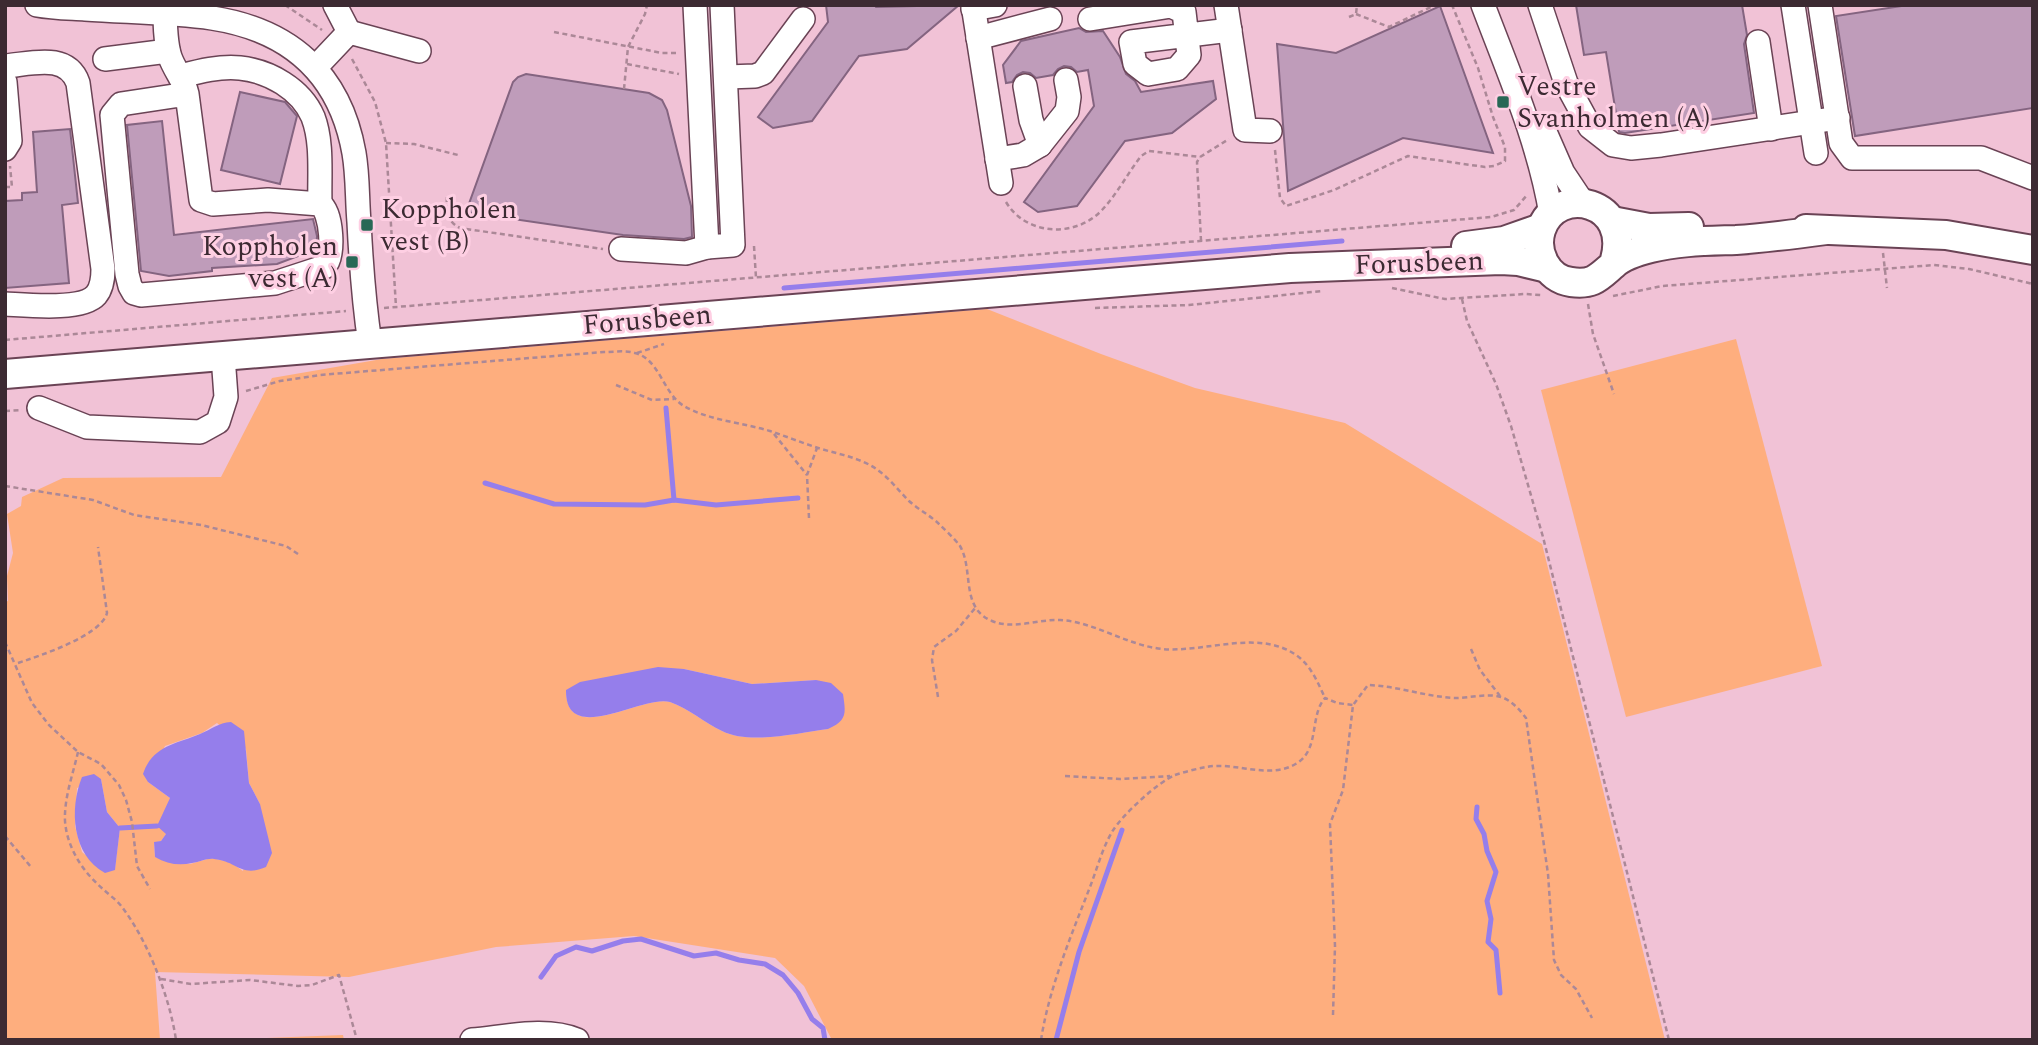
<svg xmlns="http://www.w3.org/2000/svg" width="2038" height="1045" viewBox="0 0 2038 1045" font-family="Spectral,serif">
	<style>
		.green { fill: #feae7e; fill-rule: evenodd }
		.water { fill: #957eeb }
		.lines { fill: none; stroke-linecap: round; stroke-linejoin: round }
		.stream { stroke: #957eeb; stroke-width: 5 }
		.building { fill: #bf9cba; stroke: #846480; stroke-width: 2 }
		.minor-casing { stroke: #6a4355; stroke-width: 26 }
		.major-casing { stroke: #6a4355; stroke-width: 32 }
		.path { stroke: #ab8897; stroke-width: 2.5; stroke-dasharray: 5 3.5; stroke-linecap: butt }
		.minor { stroke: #fff; stroke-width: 23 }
		.major { stroke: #fff; stroke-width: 28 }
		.poi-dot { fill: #296856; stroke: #fecfe3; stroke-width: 2.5 }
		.labels { text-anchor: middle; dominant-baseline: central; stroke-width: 6; stroke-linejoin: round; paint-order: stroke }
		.poi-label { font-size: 28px; fill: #3c2a32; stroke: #fecfe3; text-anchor: start }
		.street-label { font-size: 28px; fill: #3c2a32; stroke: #fecfe3 }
	</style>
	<rect width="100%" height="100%" fill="#f1c2d6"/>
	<g class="green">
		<path d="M987,309L1101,354L1195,388L1345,423L1542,544L1665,1040H832L804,986L775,958L634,936L496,947L349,977L155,972L160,1040H5V602L8,601L7,576L13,553L7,514L21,506L22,497L63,478L221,477L272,378L382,359ZM684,669L752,684L816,680L828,729C797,733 750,745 722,731C705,723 688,708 670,702C643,694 566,748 566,690ZM217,723L246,749L249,783L260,804L243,871L230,862L211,858L190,864L155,857L154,843L161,841L167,833L170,798L148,782L165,746L202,733ZM101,779L107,812L120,828L115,869L105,872L82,852L75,826L77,788Z"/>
		<polygon points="1736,339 1822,666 1626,717 1541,390"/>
		<polygon points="343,1035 344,1040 213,1040"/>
	</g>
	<g class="water">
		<path d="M658,667L684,669L752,684L816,680L831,683L843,694C846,714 847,720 828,729C797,733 750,745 722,731C705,723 688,708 670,702C643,694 565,748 566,690L580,682Z"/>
		<path d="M231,722L244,731L249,783L260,804L272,853L266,867C241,878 237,861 214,859C207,858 200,862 192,863C179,866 167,864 155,857L154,842L161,841L166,834L157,826L170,798L148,782L143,774C152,746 176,744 200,734C212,729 218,723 231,722Z"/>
		<path d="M94,774L101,779L107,812L120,828L115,870L105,873C72,855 69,809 82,777Z"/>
	</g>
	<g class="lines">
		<g class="stream">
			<polyline points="784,288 1342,241"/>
			<polyline points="666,408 674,500"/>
			<polyline points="485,483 554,504 645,505 674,500 716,505 798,498"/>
			<polyline points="1477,807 1476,819 1484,834 1487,851 1496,872 1487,901 1491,919 1488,942 1496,950 1500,993"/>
			<polyline points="120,828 157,826"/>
			<polyline points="541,977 556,956 576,947 592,951 623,941 641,939 694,956 716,953 739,960 765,964 783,975 798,993 812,1019 823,1028 825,1040"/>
			<polyline points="1056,1040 1079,952 1122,830"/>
		</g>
	</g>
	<g class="building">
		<polygon points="826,5 875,5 876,7 959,5 907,49 859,56 812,121 773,128 758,117 828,22"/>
		<polygon points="1576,5 1742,5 1747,35 1744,44 1754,113 1625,133 1619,132 1606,52 1584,55"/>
		<polygon points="1908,5 2033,5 2033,108 1855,136 1836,16"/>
		<polygon points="1440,6 1493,153 1403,138 1288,191 1277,44 1336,53"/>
		<polygon points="1079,28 1086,32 1103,31 1120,57 1126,74 1135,81 1141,92 1213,81 1216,99 1172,133 1125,141 1077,206 1038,212 1024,202 1094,106 1088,70 1077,72 1071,67 1064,66 1058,69 1053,75 1036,78 1030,73 1023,72 1017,75 1012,82 1006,83 1003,65 1021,41"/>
		<polygon points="526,74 649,93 662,100 667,110 691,206 692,237 684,239 623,235 466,212 513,82 518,77"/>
		<polygon points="240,92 285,102 297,116 280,184 221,170"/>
		<polygon points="162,121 174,235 313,219 317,236 316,252 306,253 277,264 212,268 212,271 169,276 141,271 127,125"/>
		<polygon points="70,129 78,203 62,205 69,283 5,288 5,201 22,200 22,193 37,192 33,132"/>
	</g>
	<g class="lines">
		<defs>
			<g id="minor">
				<path d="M37,5C53,8 69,8 85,9C127,12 170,12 212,18C290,30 340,74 354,153C358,176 357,199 359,222C361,263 364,303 370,344"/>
				<path d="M165,5C165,21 165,42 170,57C175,71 184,80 187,94L201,200L213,204L268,200L320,204C332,213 335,256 324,267L275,283L141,295L134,293L130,286L127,274L112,115L121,104L187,94"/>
				<polyline points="335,5 349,32"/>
				<polyline points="695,5 707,247"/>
				<polyline points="973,5 1001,183"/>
				<polyline points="1226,5 1245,130 1270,131"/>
				<path d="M1483,5C1509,74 1539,142 1551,214"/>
				<polyline points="1540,5 1566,83 1590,127 1613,145 1631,148 1661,145 1838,118"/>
				<polyline points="1793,5 1816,153"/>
				<polyline points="1820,5 1841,143 1852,158 1981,158 2033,178"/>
				<polyline points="973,9 995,5"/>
				<path d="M1090,19L1171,6L1184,12L1189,55L1177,69L1148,74L1135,64L1131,42C1164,38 1197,34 1230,30"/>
				<polyline points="978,38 1050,19"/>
				<polyline points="1758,42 1771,129"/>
				<polyline points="105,59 168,51"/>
				<path d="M5,66C31,64 67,52 78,83L103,269C103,278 102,288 96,295C82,311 26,305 5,304"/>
				<polyline points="315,68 349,32 419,51"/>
				<path d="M181,76C200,71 220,66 240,68C269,71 301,89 313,117C323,143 319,176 320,204"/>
				<polyline points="727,77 755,76 763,73 803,19"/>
				<polyline points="5,82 10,141 5,149"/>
				<polyline points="1025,86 1031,120 1040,145"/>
				<polyline points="1542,125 1563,173 1583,203"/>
				<polyline points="997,159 1023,155 1040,145 1067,111 1069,97 1066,80"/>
				<polyline points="621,249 686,253 707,247 733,245 722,5"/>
				<polyline points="39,408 87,427 200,432 218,422 226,397 223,356"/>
				<path d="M472,1040C506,1037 546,1027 577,1040"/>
			</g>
			<g id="major">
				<polyline points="1612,221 1649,228 1689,227"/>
				<polyline points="1806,229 1946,235 2033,250"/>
				<polyline points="1466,246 1504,241 1541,228"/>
				<path d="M1614,263C1634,200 1556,183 1541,230C1534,252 1547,279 1571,282C1593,285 1598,278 1613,265C1622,256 1639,251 1651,248C1678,241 1708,241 1736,240C1766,238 1796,234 1826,230"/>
				<polyline points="5,374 1290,268 1501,260 1518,261 1547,268"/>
			</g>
		</defs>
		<use href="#minor" class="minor-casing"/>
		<use href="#major" class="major-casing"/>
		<g class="path">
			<polyline points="285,5 322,30"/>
			<polyline points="1356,14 1389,27 1435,5"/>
			<polyline points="1349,17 1356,14 1357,5"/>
			<polyline points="554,32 662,53 677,53"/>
			<polyline points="352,59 375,102 386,143 396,307"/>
			<polyline points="627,64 679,74"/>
			<polyline points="624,89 628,47 645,14 647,5"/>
			<polyline points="386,143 414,144 458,155"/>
			<polyline points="1275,150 1280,198 1286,206 1334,190 1408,156 1485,167 1494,166 1505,161 1505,147 1493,117 1478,68 1452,5"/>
			<polyline points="5,187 12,187 10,166"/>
			<path d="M447,197C446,210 447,222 460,228L603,249"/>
			<path d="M1006,202C1026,236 1076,238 1102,210C1117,194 1128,173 1141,156L1149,151L1200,157"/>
			<polyline points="1201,241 1197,162 1200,157 1229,139"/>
			<polyline points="754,246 756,278"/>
			<polyline points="1883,253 1887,288"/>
			<polyline points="1392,288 1445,299 1525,294 1541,295"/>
			<polyline points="1613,296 1662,286 1934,265 1969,269 2033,284"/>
			<polyline points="1462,299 1467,321 1496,384 1511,426 1543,537 1669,1040"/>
			<polyline points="1588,304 1593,334 1614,394"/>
			<polyline points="384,308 1491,217 1514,210 1528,194"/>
			<polyline points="1095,308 1189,305 1322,291"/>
			<polyline points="5,340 346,311"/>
			<polyline points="637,353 664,344"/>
			<polyline points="616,385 652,400 674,399"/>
			<path d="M246,391L280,381L320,375L604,352C614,352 625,350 635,353C660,359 663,394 684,406C707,420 744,423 770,431C785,436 800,442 815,447C836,454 861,457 879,471C890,479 899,491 909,501C918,509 929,515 938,523C945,530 955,539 960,546C974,570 960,608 992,621C1014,630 1038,619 1060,620C1095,622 1126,645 1162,649C1207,653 1262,627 1300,658C1312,668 1319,685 1325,698"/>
			<polyline points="5,411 22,410"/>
			<polyline points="774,434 807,475"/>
			<polyline points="5,486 93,500 134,515 201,525 286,546 298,554"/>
			<polyline points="809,518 807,475 817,448"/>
			<polyline points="5,526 5,550"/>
			<polyline points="5,642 32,703 49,725 78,752 101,764 119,785 126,800 132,822 137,866 150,889"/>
			<polyline points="1471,649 1480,670 1500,696"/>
			<path d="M18,663C39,656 101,636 107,613L98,547"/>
			<polyline points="938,697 932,660 934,647 956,631 976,607"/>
			<path d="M78,752C73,774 64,798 65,821C67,848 83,872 103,889C109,895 117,900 122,907C148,941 170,998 176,1040"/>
			<polyline points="1065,776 1120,779 1170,776"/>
			<polyline points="5,836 31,867"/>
			<polyline points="161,979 191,984 250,980 298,986 312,985 339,975 357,1040"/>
			<path d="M1333,1015L1335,946L1330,824L1343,790L1353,705L1368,685C1398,686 1426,697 1456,698C1469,698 1488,693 1501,697C1511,700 1520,710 1526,718L1548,874L1554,960L1561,975L1576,989L1592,1018"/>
			<path d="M1041,1040C1049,988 1071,936 1090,887C1097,869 1102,849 1112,832C1121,816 1158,782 1175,775C1184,772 1196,769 1206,767C1236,761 1273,782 1300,761C1319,746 1310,715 1325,698L1337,703L1353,705"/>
		</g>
		<use href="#minor" class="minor"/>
		<use href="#major" class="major"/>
	</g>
	<g class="poi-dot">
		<rect x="1496" y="95" width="14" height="14" rx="3.5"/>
		<rect x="360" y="218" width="14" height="14" rx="3.5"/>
		<rect x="345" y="255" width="14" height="14" rx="3.5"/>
	</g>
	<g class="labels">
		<g class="poi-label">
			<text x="1517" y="86">Vestre<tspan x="1517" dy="32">Svanholmen (A)</tspan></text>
			<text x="381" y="209">Koppholen<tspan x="381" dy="32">vest (B)</tspan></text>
			<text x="338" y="246" text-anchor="end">Koppholen<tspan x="338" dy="32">vest (A)</tspan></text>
		</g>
		<g class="street-label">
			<text transform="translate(1419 263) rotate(-2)">Forusbeen</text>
			<text transform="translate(647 320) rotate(-5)">Forusbeen</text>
		</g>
	</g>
	<rect width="2038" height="1045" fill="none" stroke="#3c2a32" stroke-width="14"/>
</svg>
